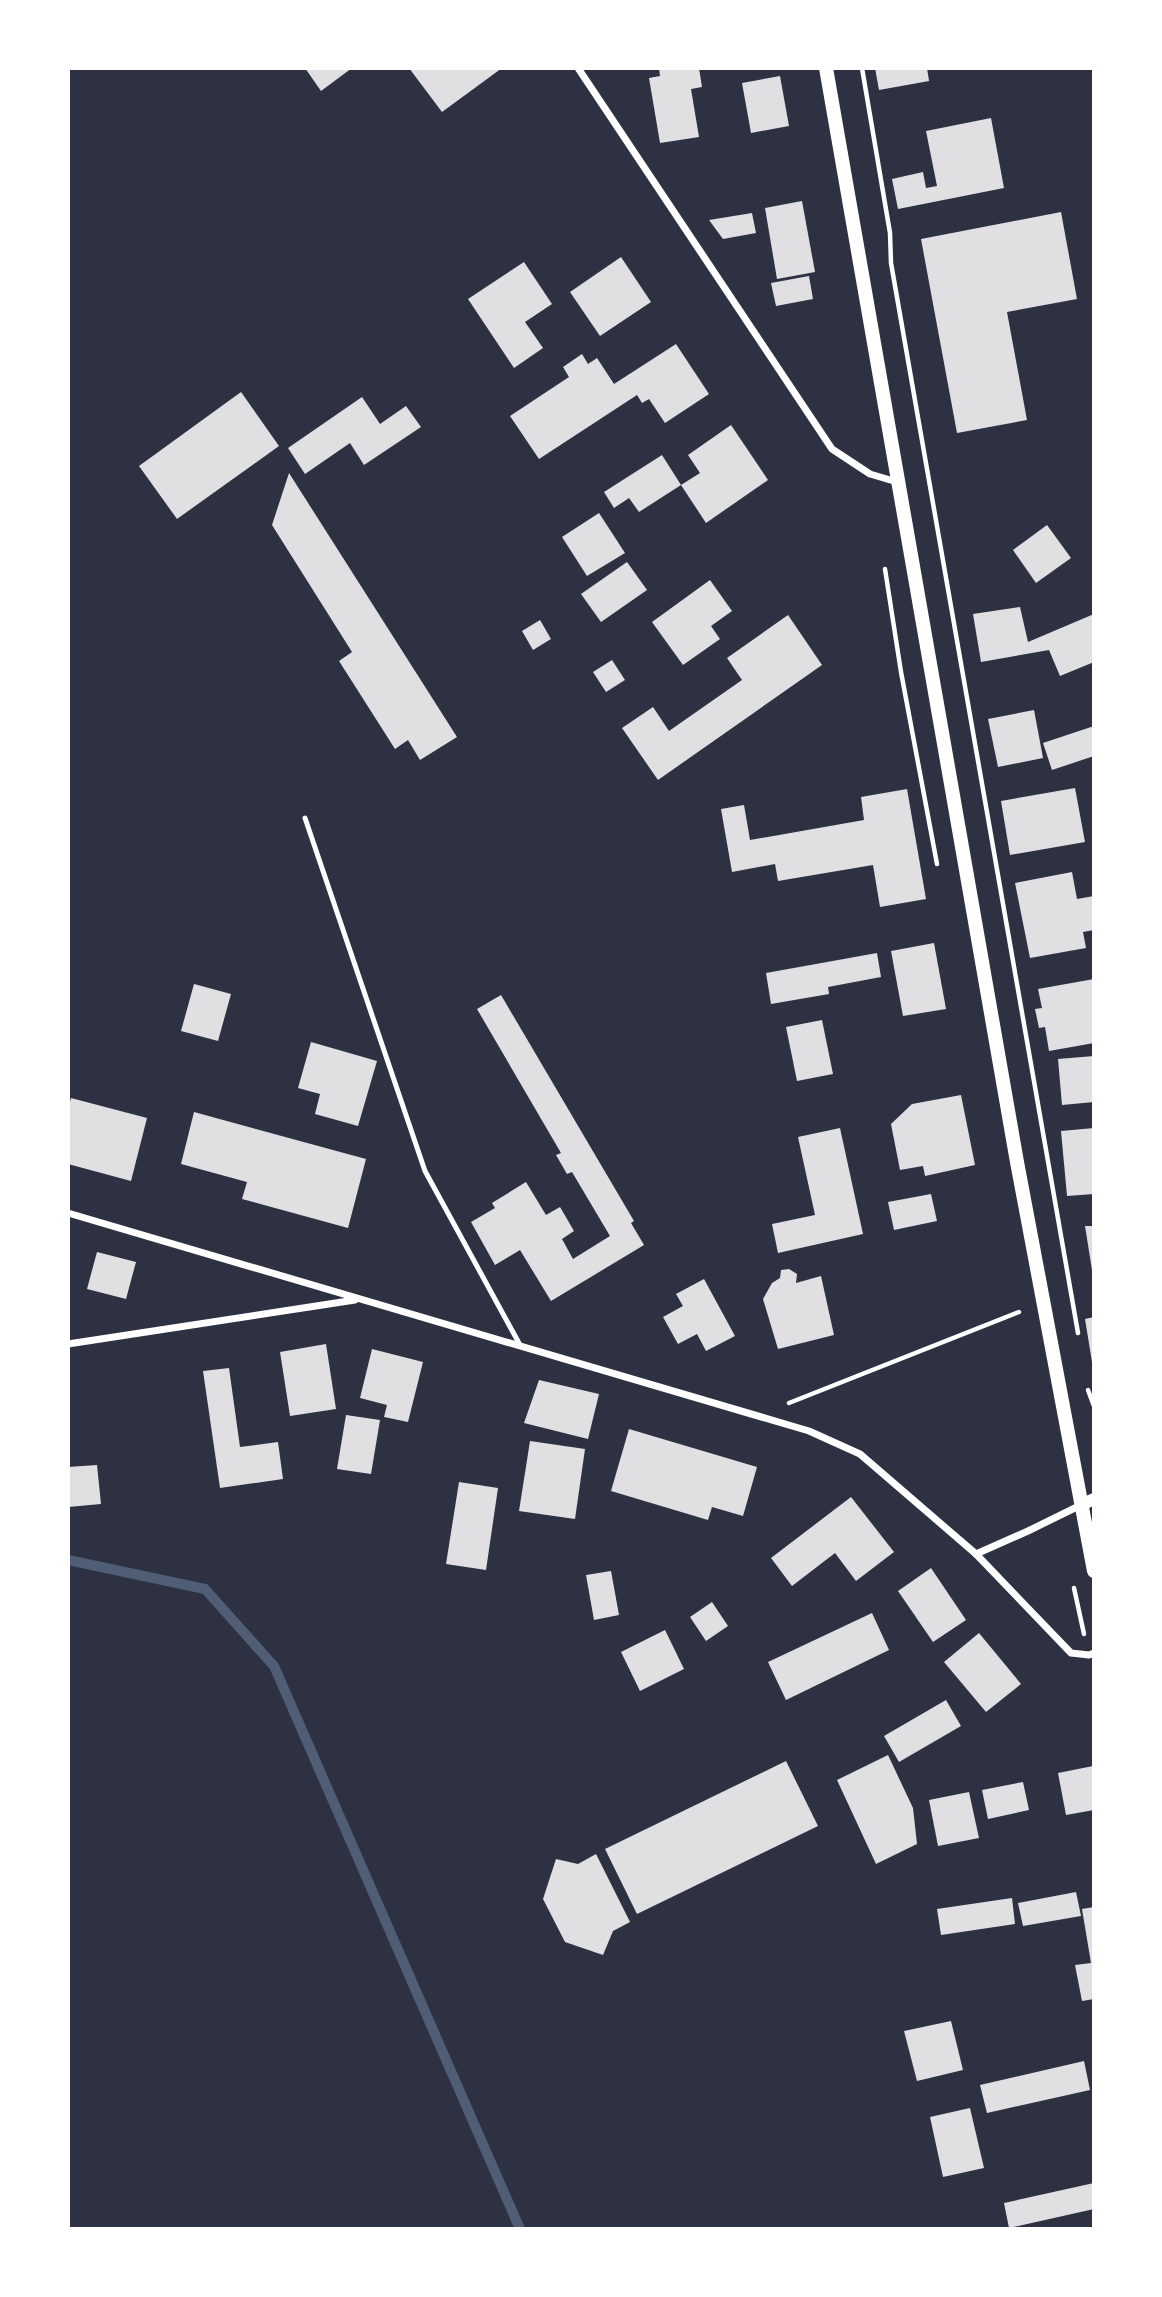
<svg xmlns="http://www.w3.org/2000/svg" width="1162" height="2297" viewBox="0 0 1162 2297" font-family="Signika,sans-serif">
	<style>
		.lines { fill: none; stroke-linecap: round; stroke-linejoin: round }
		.stream { stroke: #4f5d75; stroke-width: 10 }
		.building { fill: #e0e0e3 }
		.path { stroke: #fff; stroke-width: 4.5 }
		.service { stroke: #fff; stroke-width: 5 }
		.minor { stroke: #fff; stroke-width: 7 }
		.tertiary { stroke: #fff; stroke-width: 12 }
		.secondary { stroke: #fff; stroke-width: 14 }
	</style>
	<rect width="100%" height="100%" fill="#2d3142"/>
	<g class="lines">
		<polyline class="stream" points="68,1560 205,1589 274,1666 520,2229"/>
	</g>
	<g class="building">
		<polygon points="305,68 352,68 321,91"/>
		<polygon points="409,68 502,68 442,112"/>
		<polygon points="659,68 699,68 702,87 691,89 699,137 660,143 649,78 660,76"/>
		<polygon points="875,68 927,68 929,81 879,90"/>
		<polygon points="780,76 789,126 751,133 742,83"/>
		<polygon points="991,118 1004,188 898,209 892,179 923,172 926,188 937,186 926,131"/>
		<polygon points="802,201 815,272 777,279 765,208"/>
		<polygon points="1061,212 1077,299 1007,312 1027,420 957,433 921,239"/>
		<polygon points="752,213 756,233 723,239 709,220"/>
		<polygon points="621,257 651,302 600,336 570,292"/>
		<polygon points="524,262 552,304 525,322 543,348 514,368 468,299"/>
		<polygon points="809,276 813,299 776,306 771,283"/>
		<polygon points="676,344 709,394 665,423 649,399 642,403 637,395 539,459 510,416 569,377 563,367 582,354 588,364 597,358 614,384"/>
		<polygon points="241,392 279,446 177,519 139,466"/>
		<polygon points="362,397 380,424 406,406 421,427 364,465 350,443 305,474 288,448"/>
		<polygon points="731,425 768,480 706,523 681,485 700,473 688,455"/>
		<polygon points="662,455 681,485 639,512 629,498 614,508 604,492"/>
		<polygon points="289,473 457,737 420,760 408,740 395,749 339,661 352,652 272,525"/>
		<polygon points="599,513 625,553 587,576 562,537"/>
		<polygon points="1047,525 1071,558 1036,583 1013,550"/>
		<polygon points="627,562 647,590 601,622 581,594"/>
		<polygon points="710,580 732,611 711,626 720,639 683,665 652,622"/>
		<polygon points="1020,607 1028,642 1094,614 1094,662 1060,676 1049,650 981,662 973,614"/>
		<polygon points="788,615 822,665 658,780 622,728 653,707 669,731 742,680 727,658"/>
		<polygon points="540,620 551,639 533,650 522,631"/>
		<polygon points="612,660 625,680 606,692 593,672"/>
		<polygon points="1034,710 1043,758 998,767 988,719"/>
		<polygon points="1094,726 1094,756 1052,770 1043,743"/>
		<polygon points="1075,788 1085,842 1010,855 1001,801"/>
		<polygon points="907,789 926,899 880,907 873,865 778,881 775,864 732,872 721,809 744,805 750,840 864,820 861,797"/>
		<polygon points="1072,872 1077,899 1094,896 1094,930 1083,932 1086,948 1030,958 1015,883"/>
		<polygon points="934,943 946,1009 903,1016 891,951"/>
		<polygon points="877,953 881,977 828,987 829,994 771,1004 766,973"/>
		<polygon points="1094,979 1094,1043 1049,1051 1045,1027 1039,1028 1035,1009 1042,1008 1038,989"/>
		<polygon points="194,984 231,994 218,1041 181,1031"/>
		<polygon points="501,995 634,1221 631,1223 644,1245 551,1301 520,1250 495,1265 471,1222 495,1208 492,1203 526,1182 546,1215 560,1207 574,1231 562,1239 573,1259 610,1236 572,1172 567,1174 556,1155 561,1153 477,1009"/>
		<polygon points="822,1020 833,1074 797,1081 786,1027"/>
		<polygon points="311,1042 377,1061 358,1126 315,1114 320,1094 298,1088"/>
		<polygon points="1094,1056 1094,1102 1062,1105 1058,1059"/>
		<polygon points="961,1095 975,1165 925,1176 923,1166 900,1170 891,1124 912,1104"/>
		<polygon points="71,1098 147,1118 131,1181 68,1164 68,1109"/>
		<polygon points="194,1112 366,1159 348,1228 242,1199 247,1182 181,1164"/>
		<polygon points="840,1128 863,1234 778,1253 772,1224 815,1215 798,1137"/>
		<polygon points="1094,1128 1094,1194 1067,1196 1061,1131"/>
		<polygon points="931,1194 937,1221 894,1230 888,1202"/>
		<polygon points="1085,1226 1094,1226 1094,1270 1092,1270"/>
		<polygon points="97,1252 136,1262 126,1299 87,1289"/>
		<polygon points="789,1269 797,1274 796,1283 821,1276 834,1335 778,1349 763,1299 772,1283 780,1278 781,1270"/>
		<polygon points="704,1279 735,1336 706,1351 697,1334 678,1344 663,1317 683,1306 676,1294"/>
		<polygon points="1094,1317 1094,1362 1092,1362 1085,1319"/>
		<polygon points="326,1344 336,1409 290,1416 280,1352"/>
		<polygon points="372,1349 423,1362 408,1422 384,1417 387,1405 360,1398"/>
		<polygon points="229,1368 240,1447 278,1442 283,1479 220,1488 203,1371"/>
		<polygon points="539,1380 599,1394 588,1439 524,1423"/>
		<polygon points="346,1415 380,1420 371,1474 337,1469"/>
		<polygon points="629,1429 757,1467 743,1516 712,1507 708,1520 611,1491"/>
		<polygon points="530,1441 585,1449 575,1519 519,1511"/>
		<polygon points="97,1465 101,1504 68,1507 68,1467"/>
		<polygon points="459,1482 498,1488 486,1570 446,1564"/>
		<polygon points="851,1497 894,1552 856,1581 835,1553 792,1586 771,1558"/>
		<polygon points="931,1568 966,1620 933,1642 898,1591"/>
		<polygon points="611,1571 619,1615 594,1620 586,1575"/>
		<polygon points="712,1602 728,1626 706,1641 690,1617"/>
		<polygon points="872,1613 889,1650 786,1700 768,1662"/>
		<polygon points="665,1630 684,1669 640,1691 621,1652"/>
		<polygon points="979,1633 1021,1684 986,1712 944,1662"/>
		<polygon points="946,1700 961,1726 899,1762 884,1736"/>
		<polygon points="888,1755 913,1808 917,1844 876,1864 837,1780"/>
		<polygon points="786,1761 818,1826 637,1914 605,1849"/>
		<polygon points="1093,1766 1094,1810 1066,1815 1058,1773"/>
		<polygon points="1023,1782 1029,1810 988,1819 982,1790"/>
		<polygon points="969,1792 979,1838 938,1846 929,1800"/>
		<polygon points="596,1854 630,1922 613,1931 603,1955 565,1942 543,1899 556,1859 578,1864"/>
		<polygon points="1076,1892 1081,1916 1023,1926 1018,1903"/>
		<polygon points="1012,1898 1015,1924 941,1935 937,1909"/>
		<polygon points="1094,1907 1094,1999 1082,2001 1075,1965 1091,1963 1082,1909"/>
		<polygon points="951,2021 963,2070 917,2081 904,2031"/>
		<polygon points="1084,2061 1090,2090 987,2113 980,2085"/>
		<polygon points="970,2108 984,2168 943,2177 930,2117"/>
		<polygon points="1094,2183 1094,2209 1009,2228 1004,2203"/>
	</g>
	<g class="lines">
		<g class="path">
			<polyline points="862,68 890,233 891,263 1078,1333"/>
			<polyline points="885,569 901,672 937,864"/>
			<polyline points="1088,1390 1094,1406"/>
			<polyline points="789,1403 1019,1312"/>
			<polyline points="1074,1588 1084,1634"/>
		</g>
		<polyline class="service" points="305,818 425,1171 520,1345"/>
		<g class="minor">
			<polyline points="578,68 832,449 870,474 897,482"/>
			<polyline points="68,1213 809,1431 860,1454 976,1554 1071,1653 1089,1655 1094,1653"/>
			<polyline points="68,1344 355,1300"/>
			<polyline points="976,1554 1028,1531 1081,1505"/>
		</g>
		<polyline class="tertiary" points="1081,1505 1094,1499"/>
		<polyline class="secondary" points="826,68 1017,1162 1094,1571"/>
	</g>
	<rect width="1162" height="2297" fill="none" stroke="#ffffff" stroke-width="140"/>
</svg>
